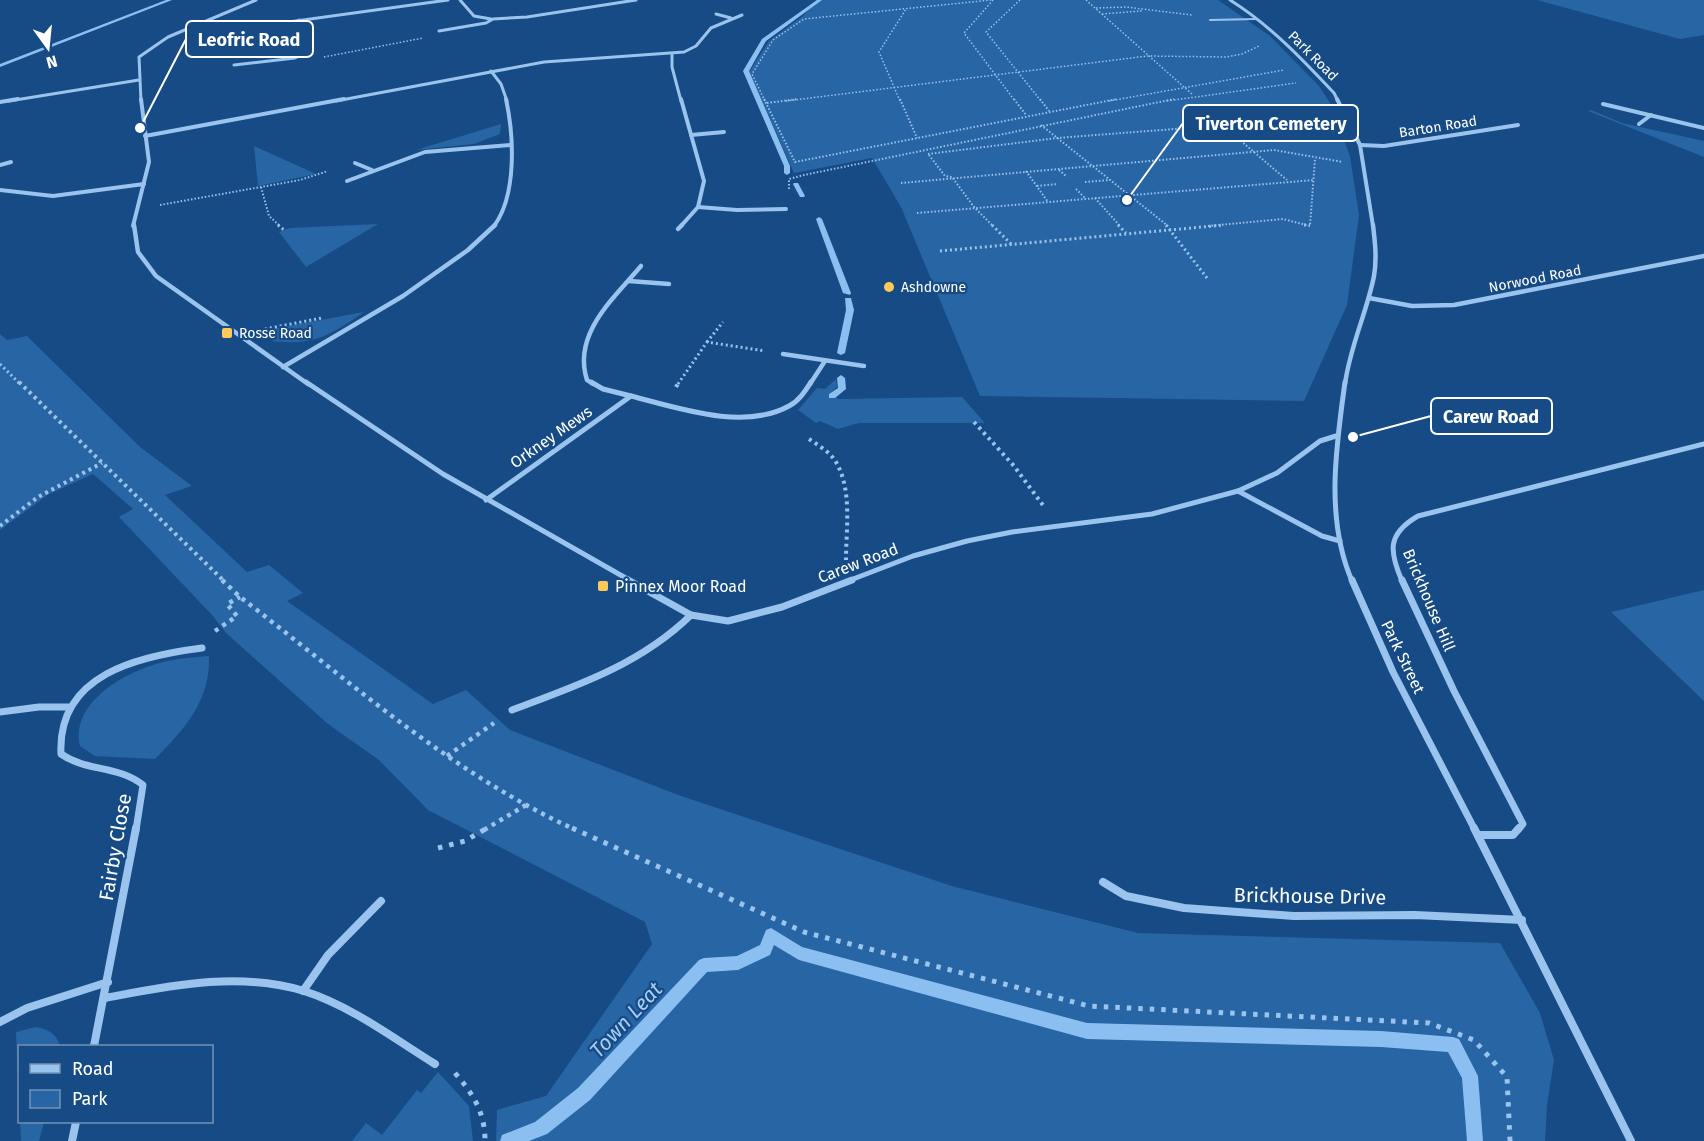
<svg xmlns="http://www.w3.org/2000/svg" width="1704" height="1141" viewBox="0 0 1704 1141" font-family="'Fira Sans',sans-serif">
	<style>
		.green { fill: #2865a4 }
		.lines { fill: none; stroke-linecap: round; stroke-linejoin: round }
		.stream { fill: #8cbff1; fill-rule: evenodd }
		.path-far5 { stroke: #9ac3ee; stroke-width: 1.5; stroke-dasharray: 1.5 2; stroke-linecap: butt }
		.path-far4 { stroke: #9ac3ee; stroke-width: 2; stroke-dasharray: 1.5 2; stroke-linecap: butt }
		.path-far3 { stroke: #9ac3ee; stroke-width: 3; stroke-dasharray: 2 3; stroke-linecap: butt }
		.path-far2 { stroke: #9ac3ee; stroke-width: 4; stroke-dasharray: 3 4; stroke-linecap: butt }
		.path-far1 { stroke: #9ac3ee; stroke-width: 4.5; stroke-dasharray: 4 5; stroke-linecap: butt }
		.path { stroke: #9ac3ee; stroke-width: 5; stroke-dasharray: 4.5 7; stroke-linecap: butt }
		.service { stroke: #9ac3ee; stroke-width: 2 }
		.minor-far5 { stroke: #9ac3ee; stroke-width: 3 }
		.minor-far4 { stroke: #9ac3ee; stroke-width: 4 }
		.minor-far3 { stroke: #9ac3ee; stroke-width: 4.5 }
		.minor-far2 { stroke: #9ac3ee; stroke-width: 5 }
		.minor-far1 { stroke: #9ac3ee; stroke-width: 7 }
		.minor { stroke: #9ac3ee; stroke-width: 8 }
		.poi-dot { fill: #ffc857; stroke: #164b86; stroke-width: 2 }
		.labels { text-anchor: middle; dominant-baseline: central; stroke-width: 4.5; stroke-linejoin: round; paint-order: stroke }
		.far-street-label { font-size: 14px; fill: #fff; stroke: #164b86 }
		.far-poi-label { font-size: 14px; fill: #fff; stroke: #164b86; text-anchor: start }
		.street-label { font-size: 16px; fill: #fff; stroke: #164b86 }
		.poi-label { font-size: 16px; fill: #fff; stroke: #164b86; text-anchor: start }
		.near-street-label { font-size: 20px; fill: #fff; stroke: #164b86 }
		.near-water-label { font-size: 21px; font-style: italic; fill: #a6cdf5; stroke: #164b86 }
		.leader { fill: none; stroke: #fff; stroke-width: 2 }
		.callout-dot { fill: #fff; stroke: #164b86; stroke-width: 2 }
		.callout { fill: #164b86; stroke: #fff; stroke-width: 2 }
		.callout-label { font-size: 18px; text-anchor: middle; font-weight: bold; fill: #fff }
	</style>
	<rect width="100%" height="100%" fill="#164b86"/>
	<g class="green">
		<polygon points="817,0 1218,0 1270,36 1319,86 1330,103 1350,156 1359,215 1347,305 1304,401 980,396 901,207 872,158 794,173 749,72 769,41 803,16"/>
		<polygon points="1537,0 1704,0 1704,35 1680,39"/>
		<polygon points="1591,110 1622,123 1704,141 1704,157 1588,111"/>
		<polygon points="501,124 500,134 474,144 416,150"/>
		<polygon points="254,146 316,174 258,186"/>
		<polygon points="378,224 306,267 279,232 289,228"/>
		<path d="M364,312C331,335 314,346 272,341L278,338L267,330Z"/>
		<polygon points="0,334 7,340 27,336 140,447 192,486 165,495 247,572 269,565 303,593 287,601 433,704 466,690 510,730 681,796 952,886 1138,933 1500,943 1540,1013 1554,1060 1547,1105 1545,1141 496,1141 497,1110 546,1096 652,944 645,922 428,810 379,760 328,724 226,633 212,615 119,517 133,509 93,474 49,494 0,530"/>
		<polygon points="836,379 837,387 829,394 839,399 962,397 985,423 859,423 838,429 820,421 816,423 798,410 817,388 825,389"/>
		<polygon points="1704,590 1704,701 1611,612"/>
		<path d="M209,656C211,700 184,730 155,759L95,756L80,746C70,700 130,669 168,661C181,658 196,657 209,656Z"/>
		<path d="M35,1027C48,1029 56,1033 60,1046H20L19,1106L16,1032Z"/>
		<polygon points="438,1072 469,1106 473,1141 352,1141 366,1123 382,1135 417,1090 421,1093"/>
		<polygon points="20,1122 44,1122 39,1141 21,1141"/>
	</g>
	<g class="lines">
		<g class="stream">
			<polygon points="166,0 172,0 0,67 0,64"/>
			<polygon points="817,0 822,0 766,41 749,71 790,166 790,173 787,175 784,173 784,166 743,71 762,39"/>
			<polygon points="794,183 798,183 805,196 804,197 800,197 793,184"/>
			<polygon points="819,217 822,219 851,293 850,295 843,293 816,219"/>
			<polygon points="845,298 851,298 854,310 845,353 841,355 837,353 846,310"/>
			<polygon points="841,375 845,378 846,389 835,398 829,398 829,394 838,388 837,378"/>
			<polygon points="771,928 802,947 1087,1023 1381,1031 1453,1037 1459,1039 1478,1076 1483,1141 1467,1141 1462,1078 1448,1052 1381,1047 1087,1039 799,960 774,945 770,955 738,970 707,972 590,1100 547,1134 529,1141 500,1141 502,1135 535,1122 578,1088 699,960 704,958 737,956 760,945 766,930"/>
		</g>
		<g class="path-far5">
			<polyline points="993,0 964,33 1015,101"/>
			<polyline points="1020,0 986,32 1041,101"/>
			<polyline points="1086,0 1193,95"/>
			<polyline points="1096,8 1126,7 1192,15"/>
			<polyline points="1102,14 1141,11 1139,9"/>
			<polyline points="324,57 423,38"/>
			<polyline points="765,101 752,74 773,40 804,19 991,0"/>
			<polyline points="786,101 1147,56 1226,57 1242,54 1259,46"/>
			<polyline points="900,101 879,52 906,9"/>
			<polyline points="1109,101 1284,70"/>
			<polyline points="1167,101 1296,83"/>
		</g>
		<g class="path-far4">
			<polyline points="764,99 795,162 1117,99"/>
			<polyline points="900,99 917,138"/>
			<polyline points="1014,99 1026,115"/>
			<polyline points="1040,99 1049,111"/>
			<polyline points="767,103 798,99"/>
			<polyline points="1041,125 1168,226"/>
			<polyline points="1222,125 1287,180"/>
			<polyline points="928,154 1057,138 1318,118"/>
			<polyline points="929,155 945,176 952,177 974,207 993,226"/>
			<polyline points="1059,170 1067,177"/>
			<polyline points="1026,171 1048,202"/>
			<polyline points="1085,182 1110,180"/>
			<polyline points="901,183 1274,150 1343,162"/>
			<polyline points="1037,186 1058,184"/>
			<polyline points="261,187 269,216 280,226"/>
			<polyline points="789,189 789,179 804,175 1174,99"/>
			<polyline points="1076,189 1086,199"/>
			<polyline points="1095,198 1120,226"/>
			<polyline points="160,205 300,180 328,171"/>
			<polyline points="917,213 1314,180"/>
			<polyline points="1208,226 1283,219 1310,226 1315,159"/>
		</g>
		<g class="path-far3">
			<polyline points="278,225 284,230"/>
			<polyline points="992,225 1012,245"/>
			<polyline points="1118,225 1126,233"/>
			<polyline points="1166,225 1207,278"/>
			<polyline points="1304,225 1310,225"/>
			<polyline points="940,251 1224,225"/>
			<polyline points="265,329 322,318"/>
			<polyline points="707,342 723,322"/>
			<polyline points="0,364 20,384"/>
			<polyline points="678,384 707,342 765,351"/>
		</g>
		<g class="path-far2">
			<polyline points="19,382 224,581"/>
			<polyline points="676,387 679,382"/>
			<polyline points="974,422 1014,466 1045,508"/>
			<path d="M809,439C818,445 828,451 834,459C853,487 846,528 846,560"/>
			<polyline points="0,526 38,497 102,463"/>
		</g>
		<g class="path-far1">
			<path d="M222,580L240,597C347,679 452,774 576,830"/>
			<polyline points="215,631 237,616 227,604 240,597"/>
			<polyline points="447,756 494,723"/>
			<polyline points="484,830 526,805"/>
		</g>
		<g class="path">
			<polyline points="572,828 804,932 1089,1006 1429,1023 1474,1040 1507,1077 1510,1141"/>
			<polyline points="438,848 465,841 487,828"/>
			<path d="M455,1073C473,1094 485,1112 485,1141"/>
		</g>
		<polyline class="service" points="1210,20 1257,19"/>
		<g class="minor-far5">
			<polyline points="460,0 474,16 491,19"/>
			<path d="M1230,0C1270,25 1302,59 1334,93L1338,101"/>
			<polyline points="716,14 731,18"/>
			<polyline points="193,28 238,29 448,0"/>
			<polyline points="439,31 486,23 493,19 527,17 636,0"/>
			<polyline points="672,55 672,67 681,101"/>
			<polyline points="234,65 295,58 306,53 299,20"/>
			<polyline points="491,71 501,84 507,101"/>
			<polyline points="9,101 139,80"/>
			<polyline points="141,101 139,57 168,37 256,0"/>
			<polyline points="336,101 544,62 684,52 696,46 711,28 742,15"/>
		</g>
		<g class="minor-far4">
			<polyline points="681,99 704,181 698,207 737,210 786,209"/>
			<polyline points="1337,99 1360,145 1373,226"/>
			<polyline points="0,102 18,99"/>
			<polyline points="1603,104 1704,128"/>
			<polyline points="1639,124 1651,115"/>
			<polyline points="691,135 724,132"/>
			<polyline points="145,136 344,99"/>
			<polyline points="1360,145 1384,146 1518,125"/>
			<polyline points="355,163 372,170"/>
			<polyline points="0,165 11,162"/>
			<polyline points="347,181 425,152 511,145"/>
			<polyline points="0,190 53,196 144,184"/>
			<polyline points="133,226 149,162 141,99"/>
			<path d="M494,226C517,195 514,136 506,99"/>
			<polyline points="681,226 698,207"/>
		</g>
		<g class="minor-far3">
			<polyline points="134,225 138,252 156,276 308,384"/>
			<polyline points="678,229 682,225"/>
			<polyline points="629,281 669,284"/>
			<polyline points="1369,298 1412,306 1454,305 1704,256"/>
			<polyline points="783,354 864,366"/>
			<polyline points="283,367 403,296 468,250 495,225"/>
			<path d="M593,384L587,380C572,334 614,298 641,266"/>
			<polyline points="810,384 825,361"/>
			<path d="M1345,384C1350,346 1367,312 1374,276C1377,258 1375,242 1373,225"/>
		</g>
		<g class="minor-far2">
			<polyline points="306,382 443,474 631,581"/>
			<polyline points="591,382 603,389 631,396"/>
			<path d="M1345,382C1336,447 1325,519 1352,581"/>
			<polyline points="1238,491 1277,473 1320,441 1336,436"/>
			<path d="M486,500L631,396C678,408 744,431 789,406C799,401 805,391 811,382"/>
			<polyline points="848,581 913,556 967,541 1012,532 1152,514 1238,491 1322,536 1340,541"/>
			<path d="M1402,581C1389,551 1387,534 1418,516L1704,444"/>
		</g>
		<g class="minor-far1">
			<polyline points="628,580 691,615"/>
			<polyline points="1352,580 1393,672 1475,830"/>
			<polyline points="1402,580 1454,691 1523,824 1518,830"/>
			<path d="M512,710C577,686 641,664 691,615L728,621L782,607L852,580"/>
			<polyline points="0,712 39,707 68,707"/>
			<path d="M136,830L143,785C118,765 87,772 61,754C57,674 139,656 202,648"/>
		</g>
		<g class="minor">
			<polyline points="1474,828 1631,1141"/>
			<polyline points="1478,835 1513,835 1519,828"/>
			<polyline points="1103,882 1126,896 1184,908 1294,916 1415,915 1522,920"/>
			<polyline points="303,991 328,955 381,901"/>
			<path d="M105,998C169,986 239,971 304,991C351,1006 393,1038 435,1064"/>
			<polyline points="0,1022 27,1008 108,982"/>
			<polyline points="94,1046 136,828"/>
			<polyline points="72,1141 76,1122"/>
		</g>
	</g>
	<g class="poi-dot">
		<circle cx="889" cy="287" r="6"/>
		<rect x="221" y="327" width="12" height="12" rx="3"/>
		<rect x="597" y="580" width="12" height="12" rx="3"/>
	</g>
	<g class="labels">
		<g class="far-street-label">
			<text transform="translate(1313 56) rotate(45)">Park Road</text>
			<text transform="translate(1438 127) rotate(-9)">Barton Road</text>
			<text transform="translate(1535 279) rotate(-11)">Norwood Road</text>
		</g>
		<g class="far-poi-label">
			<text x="901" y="287">Ashdowne</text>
			<text x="239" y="333">Rosse Road</text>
		</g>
		<g class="street-label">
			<text transform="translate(551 437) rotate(-35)">Orkney Mews</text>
			<text transform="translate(858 563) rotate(-21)">Carew Road</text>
			<text transform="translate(1429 600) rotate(67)">Brickhouse Hill</text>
			<text transform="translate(1403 657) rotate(64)">Park Street</text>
		</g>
		<g class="poi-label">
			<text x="615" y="586">Pinnex Moor Road</text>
		</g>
		<g class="near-street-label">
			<text transform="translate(115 847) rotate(-80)">Fairby Close</text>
			<text transform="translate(1310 896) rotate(1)">Brickhouse Drive</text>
		</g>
		<g class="near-water-label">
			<text transform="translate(626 1020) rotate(-47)">Town Leat</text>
		</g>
	</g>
	<path class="leader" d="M140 128L186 39M1127 200L1183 123M1353 437L1431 416"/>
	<g class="callout-dot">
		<circle cx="140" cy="128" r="6"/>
		<circle cx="1127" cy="200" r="6"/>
		<circle cx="1353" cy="437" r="6"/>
	</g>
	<g class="callout">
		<rect x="186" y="21" width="127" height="36" rx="6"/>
		<rect x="1183" y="105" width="175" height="36" rx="6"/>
		<rect x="1431" y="398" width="121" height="36" rx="6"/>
	</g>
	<g class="callout-label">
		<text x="249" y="46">Leofric Road</text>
		<text x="1271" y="130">Tiverton Cemetery</text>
		<text x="1491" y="423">Carew Road</text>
	</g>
	<rect x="18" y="1045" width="195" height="78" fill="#164b86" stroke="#7393b6" stroke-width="1.5"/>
	<rect x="30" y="1064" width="30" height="9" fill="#9ac3ee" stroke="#7393b6" stroke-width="1.5"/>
	<text x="72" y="1075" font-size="18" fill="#ffffff">Road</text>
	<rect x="30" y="1090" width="30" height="18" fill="#2865a4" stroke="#7393b6" stroke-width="1.5"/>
	<text x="72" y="1105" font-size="18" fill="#ffffff">Park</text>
	<g transform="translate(48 48) rotate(165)" stroke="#164b86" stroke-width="4.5" paint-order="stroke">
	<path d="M0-4.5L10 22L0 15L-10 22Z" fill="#ffffff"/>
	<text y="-9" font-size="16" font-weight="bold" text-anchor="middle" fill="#ffffff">N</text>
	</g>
</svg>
